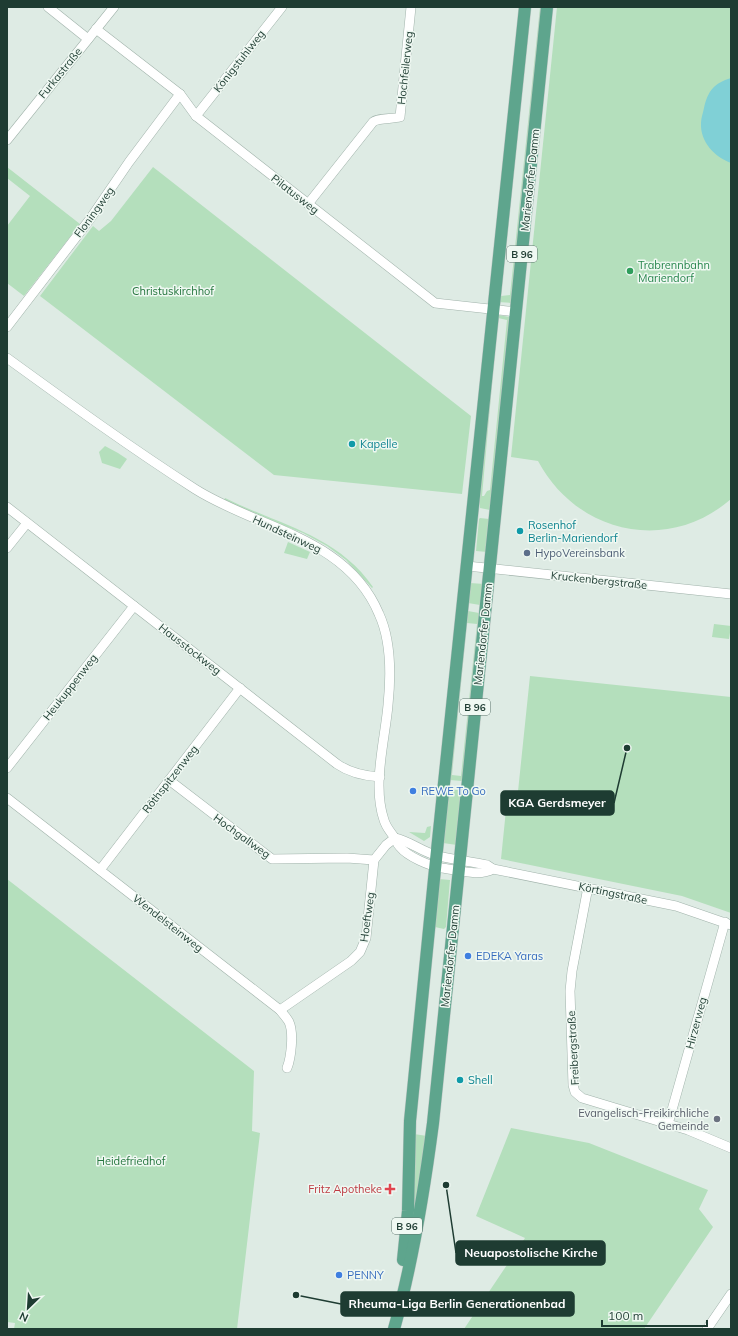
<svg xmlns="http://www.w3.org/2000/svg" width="738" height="1336" viewBox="0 0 738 1336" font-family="Mulish,sans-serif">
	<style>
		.green { fill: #b4dfbc; fill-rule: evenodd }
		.water { fill: #80d0d6 }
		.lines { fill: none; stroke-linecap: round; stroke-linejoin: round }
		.minor-casing { stroke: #a1b3ab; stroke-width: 10 }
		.major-casing { stroke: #c0c8c6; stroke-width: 13 }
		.minor { stroke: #fff; stroke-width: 9 }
		.major { stroke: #5ea58d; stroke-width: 12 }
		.leisure-dot { fill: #2e9e5b; stroke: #eff8f2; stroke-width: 1.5 }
		.culture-dot { fill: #0f9aa8; stroke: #eff8f2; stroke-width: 1.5 }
		.service-dot { fill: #5c6f8a; stroke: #eff8f2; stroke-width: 1.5 }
		.shop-dot { fill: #3f7fe0; stroke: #eff8f2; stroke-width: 1.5 }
		.worship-dot { fill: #6b7280; stroke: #eff8f2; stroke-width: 1.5 }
		.health-dot { fill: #e0444e; stroke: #eff8f2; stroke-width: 1.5 }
		.labels { text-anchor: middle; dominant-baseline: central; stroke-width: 3; stroke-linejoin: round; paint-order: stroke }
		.shield { fill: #eff8f2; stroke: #5d746c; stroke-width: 1 }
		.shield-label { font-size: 10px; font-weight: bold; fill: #1e3c32 }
		.street-label { font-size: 11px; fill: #1e3c32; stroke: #eff8f2 }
		.leisure-label { font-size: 11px; fill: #27864d; stroke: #eff8f2; text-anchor: start }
		.park-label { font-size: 11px; fill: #25763e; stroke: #eff8f2 }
		.culture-label { font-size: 11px; fill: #0d838f; stroke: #eff8f2; text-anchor: start }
		.service-label { font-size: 11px; fill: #4e5e75; stroke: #eff8f2; text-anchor: start }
		.shop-label { font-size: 11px; fill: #366cbe; stroke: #eff8f2; text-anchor: start }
		.worship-label { font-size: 11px; fill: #5b616d; stroke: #eff8f2; text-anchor: end }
		.health-label { font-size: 11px; fill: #be3a42; stroke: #eff8f2; text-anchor: end }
		.leader { fill: none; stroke: #1e3c32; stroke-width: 1.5 }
		.callout-dot { fill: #1e3c32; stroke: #eff8f2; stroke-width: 1.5 }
		.callout { fill: #1e3c32; stroke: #1e3c32; stroke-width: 1.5 }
		.callout-label { font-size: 12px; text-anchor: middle; font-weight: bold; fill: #fff }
	</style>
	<rect width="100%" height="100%" fill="#deebe4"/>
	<g class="green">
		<polygon points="529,7 531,7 501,296 510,295 540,7 543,7 512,303 498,302"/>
		<path d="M557,7H731V499C668,554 577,534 538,461L511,457Z"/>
		<polygon points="7,167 80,224 24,296 7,283 7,226 30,196 7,178"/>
		<polygon points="153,167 471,416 462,494 274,475 40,296 93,226 99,231 111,221"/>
		<path d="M498,315L510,317L490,510L480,508L478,492ZM498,318L507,320L490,490L487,491L484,496H482Z"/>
		<polygon points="105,446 118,453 127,459 120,469 102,463 99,452"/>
		<path d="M225,498C279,525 337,535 373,587L372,588L346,560L327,546L303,533L253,514L224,500Z"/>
		<polygon points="480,518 489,519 487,552 476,551 479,519"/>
		<polygon points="288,542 310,552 307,559 284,553"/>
		<polygon points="470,583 484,584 481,604 480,605 468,603"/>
		<path d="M468,611L479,613L463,781H462L450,780ZM467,623L477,624L461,776L452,775Z"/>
		<polygon points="714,624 731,626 729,639 712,637"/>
		<polygon points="530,676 731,697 731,913 682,896 501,859 507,800 517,801"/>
		<polygon points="449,790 461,790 457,845 443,843"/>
		<polygon points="431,826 430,837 424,841 409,832 425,833 427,827"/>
		<polygon points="7,879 254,1071 252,1131 260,1133 237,1329 14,1329 15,1323 7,1322"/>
		<polygon points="439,879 450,880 446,927 444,929 435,927"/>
		<polygon points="511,1128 589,1143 708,1190 699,1209 713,1227 644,1329 464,1329 525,1238 476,1216"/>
		<polygon points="414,1134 427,1136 415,1208 413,1207"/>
	</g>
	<path class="water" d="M731,78V163C715,157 700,142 701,123C701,118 703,113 704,108C708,91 714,83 731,78Z"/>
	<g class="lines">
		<defs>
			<g id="minor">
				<polyline points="48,7 88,39"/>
				<polyline points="96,29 180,94 196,116 435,303 516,312"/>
				<polyline points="196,116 282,7"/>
				<polyline points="7,140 114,7"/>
				<path d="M308,204L373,122C377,118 392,119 400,117L411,7"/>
				<polyline points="7,327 90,219 129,162 180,94"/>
				<path d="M7,358C69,403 131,448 195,489C258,529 347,537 379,614C391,640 391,676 388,705C385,740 372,785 384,820C386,827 390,831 394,837C396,840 397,844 400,847C408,857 430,866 442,868C458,870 480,877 493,869"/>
				<path d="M7,507L337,764C350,773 364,776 380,777"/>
				<polyline points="7,548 27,523"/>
				<polyline points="467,566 731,594"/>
				<polyline points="7,768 134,606"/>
				<polyline points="169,780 272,859 347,858 374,860"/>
				<path d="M7,798L280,1010C283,1014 287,1018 289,1022C294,1033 291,1058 287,1068"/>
				<path d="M395,838C409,841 421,851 435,855C452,860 470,861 487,865L493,869L676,906L731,925"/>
				<polyline points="100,870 240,688"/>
				<polyline points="588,887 572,971 570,991 573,1085 575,1092 582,1098 688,1130 731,1148"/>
				<polyline points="280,1010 351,961 360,952 366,938 374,860 386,845 395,838"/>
				<polyline points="668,1124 725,922"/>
				<polyline points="707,1329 731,1294"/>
			</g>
			<g id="major">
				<polyline points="403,1260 408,1211 410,1121 434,879 525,7"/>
				<path d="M394,1329C413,1262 424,1192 433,1123L547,7"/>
			</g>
		</defs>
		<use href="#minor" class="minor-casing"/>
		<use href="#major" class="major-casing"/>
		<use href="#minor" class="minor"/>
		<use href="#major" class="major"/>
	</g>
	<circle class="leisure-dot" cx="630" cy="271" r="4"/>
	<g class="culture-dot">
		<circle cx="352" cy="444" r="4"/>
		<circle cx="520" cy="531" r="4"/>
		<circle cx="460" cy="1080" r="4"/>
	</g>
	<circle class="service-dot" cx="527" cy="553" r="4"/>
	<g class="shop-dot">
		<circle cx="413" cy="791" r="4"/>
		<circle cx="468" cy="956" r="4"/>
		<circle cx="339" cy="1275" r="4"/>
	</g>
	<circle class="worship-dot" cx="717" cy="1119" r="4"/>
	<path class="health-dot" d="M388 1183h4v4h4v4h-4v4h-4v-4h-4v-4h4z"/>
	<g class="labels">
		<g class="shield">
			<rect x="507" y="246" width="30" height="16" rx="3"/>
			<rect x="460" y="699" width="30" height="16" rx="3"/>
			<rect x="392" y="1218" width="30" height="16" rx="3"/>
		</g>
		<g class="shield-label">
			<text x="522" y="254">B 96</text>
			<text x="475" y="707">B 96</text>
			<text x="407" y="1226">B 96</text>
		</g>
		<g class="street-label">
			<text transform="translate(239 61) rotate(-52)">Königstuhlweg</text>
			<text transform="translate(405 68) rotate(-84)">Hochfeilerweg</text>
			<text transform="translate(60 73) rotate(-51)">Furkastraße</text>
			<text transform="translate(530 180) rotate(-84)">Mariendorfer Damm</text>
			<text transform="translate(295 194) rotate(38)">Pilatusweg</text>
			<text transform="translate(94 212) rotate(-54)">Floningweg</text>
			<text transform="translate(287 534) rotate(25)">Hundsteinweg</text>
			<text transform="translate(599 580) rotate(6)">Kruckenbergstraße</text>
			<text transform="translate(483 634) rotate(-84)">Mariendorfer Damm</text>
			<text transform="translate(190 649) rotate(38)">Hausstockweg</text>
			<text transform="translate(70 687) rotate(-52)">Heukuppenweg</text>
			<text transform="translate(170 779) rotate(-52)">Röthspitzenweg</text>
			<text transform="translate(242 836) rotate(36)">Hochgallweg</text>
			<text transform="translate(613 893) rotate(12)">Körtingstraße</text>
			<text transform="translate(367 917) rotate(-82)">Hoeftweg</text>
			<text transform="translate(168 923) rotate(38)">Wendelsteinweg</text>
			<text transform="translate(450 956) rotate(-84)">Mariendorfer Damm</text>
			<text transform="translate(696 1023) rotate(-75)">Hirzerweg</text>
			<text transform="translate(573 1048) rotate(-93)">Freibergstraße</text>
		</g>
		<g class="leisure-label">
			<text x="638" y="265">Trabrennbahn<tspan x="638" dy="13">Mariendorf</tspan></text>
		</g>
		<g class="park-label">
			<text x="173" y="291">Christuskirchhof</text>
			<text x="131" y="1161">Heidefriedhof</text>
		</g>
		<g class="culture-label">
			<text x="360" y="444">Kapelle</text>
			<text x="528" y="525">Rosenhof<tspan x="528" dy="13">Berlin-Mariendorf</tspan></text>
			<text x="468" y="1080">Shell</text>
		</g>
		<g class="service-label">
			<text x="535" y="553">HypoVereinsbank</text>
		</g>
		<g class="shop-label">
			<text x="421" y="791">REWE To Go</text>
			<text x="476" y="956">EDEKA Yaras</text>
			<text x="347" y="1275">PENNY</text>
		</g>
		<g class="worship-label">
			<text x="709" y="1113">Evangelisch-Freikirchliche<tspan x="709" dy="13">Gemeinde</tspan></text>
		</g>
		<g class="health-label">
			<text x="382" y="1189">Fritz Apotheke</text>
		</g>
	</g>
	<path class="leader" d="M627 748L614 803M446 1185L456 1253M296 1295L341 1304"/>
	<g class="callout-dot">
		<circle cx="627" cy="748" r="4"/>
		<circle cx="446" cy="1185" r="4"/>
		<circle cx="296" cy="1295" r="4"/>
	</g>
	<g class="callout">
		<rect x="501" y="791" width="113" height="24" rx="4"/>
		<rect x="456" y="1241" width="149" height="24" rx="4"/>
		<rect x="341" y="1292" width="233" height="24" rx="4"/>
	</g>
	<g class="callout-label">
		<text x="557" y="807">KGA Gerdsmeyer</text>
		<text x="531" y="1257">Neuapostolische Kirche</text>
		<text x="457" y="1308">Rheuma-Liga Berlin Generationenbad</text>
	</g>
	<rect width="738" height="1336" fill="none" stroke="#1e3c32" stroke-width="16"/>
	<g transform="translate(28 1308) rotate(205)" stroke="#eff8f2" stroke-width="3" paint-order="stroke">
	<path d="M0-3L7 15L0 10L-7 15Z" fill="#1e3c32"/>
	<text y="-6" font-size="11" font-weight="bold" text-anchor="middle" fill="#1e3c32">N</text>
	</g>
	<path d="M602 1320v6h105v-6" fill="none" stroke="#1e3c32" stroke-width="2"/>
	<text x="608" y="1320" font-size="12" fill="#1e3c32" stroke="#eff8f2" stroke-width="3" paint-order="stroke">100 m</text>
</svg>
